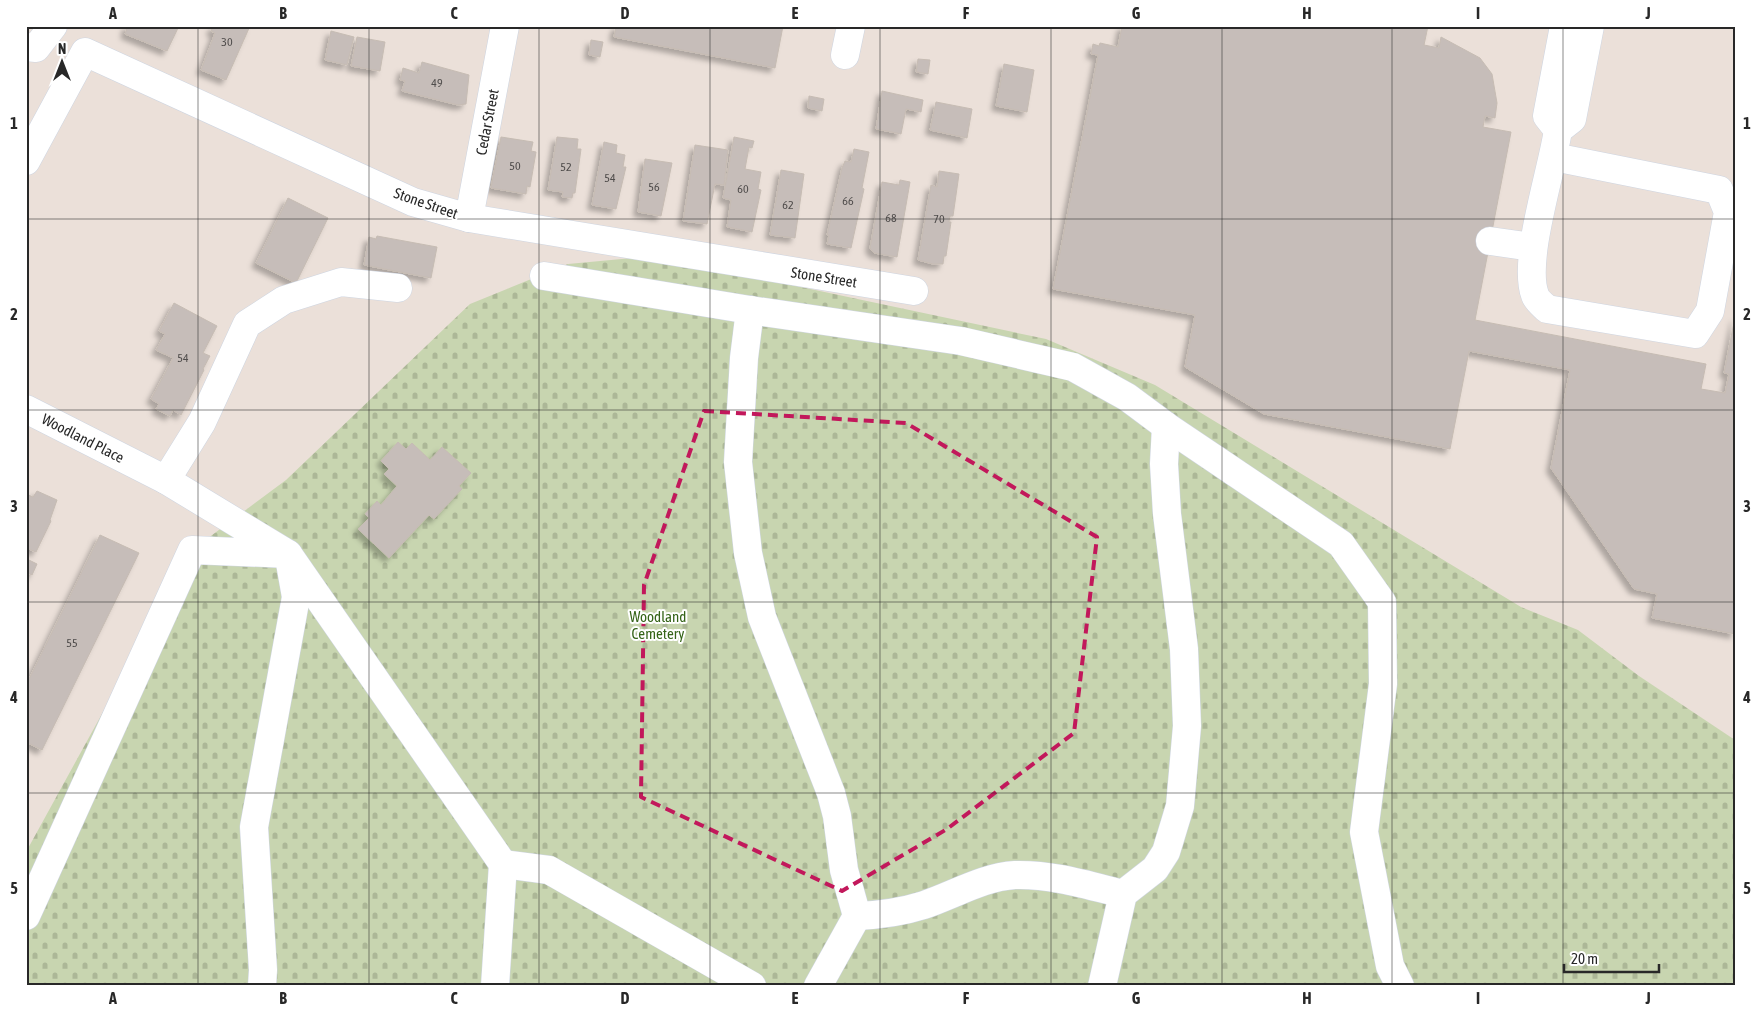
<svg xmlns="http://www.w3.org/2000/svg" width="1761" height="1012" viewBox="0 0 1761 1012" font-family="'Asap Condensed',sans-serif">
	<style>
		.cemetery { fill: url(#cemetery-stones) }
		.building { fill: #c6bdb9; stroke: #c6bcb3; filter: url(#shadow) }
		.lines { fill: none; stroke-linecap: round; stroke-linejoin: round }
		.minor-casing { stroke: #ced5e1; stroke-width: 29 }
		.minor { stroke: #fff; stroke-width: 28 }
		.marked { fill: none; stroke: #c2185b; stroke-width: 4; stroke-dasharray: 10 6; stroke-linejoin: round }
		.grid { fill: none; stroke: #282828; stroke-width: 1; stroke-opacity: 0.55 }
		.labels { text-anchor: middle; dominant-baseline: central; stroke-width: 4; stroke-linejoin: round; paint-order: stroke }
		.number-label { font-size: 12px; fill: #504d4c }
		.street-label { font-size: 15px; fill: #282828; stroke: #fff }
		.park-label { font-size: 15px; fill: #356418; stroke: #fff }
		.neatline { fill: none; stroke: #282828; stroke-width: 2 }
		.grid-label { font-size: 16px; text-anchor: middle; font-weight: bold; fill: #282828 }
	</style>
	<defs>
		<pattern id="cemetery-stones" width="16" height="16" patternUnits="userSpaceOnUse" patternTransform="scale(1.25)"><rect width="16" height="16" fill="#c8d5b0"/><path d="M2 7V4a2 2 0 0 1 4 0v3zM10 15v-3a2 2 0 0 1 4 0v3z" fill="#acb797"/></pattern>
		<filter id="shadow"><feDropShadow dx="-4.5" dy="4.5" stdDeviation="2.5" flood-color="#0004"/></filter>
	</defs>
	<rect width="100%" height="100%" fill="#ebe0d9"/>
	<polygon class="cemetery" points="654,256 1046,339 1155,385 1521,607 1578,630 1639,676 1735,740 1735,986 26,986 26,852 192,550 286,480 470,304 568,264"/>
	<g class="building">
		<polygon points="179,26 167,51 125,34 127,28 125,26"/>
		<polygon points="213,26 250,26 226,80 201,70 215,33 211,31"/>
		<polygon points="616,26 783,26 775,68 614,37"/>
		<polygon points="1122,26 1428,26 1424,45 1439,48 1441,37 1480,58 1492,74 1497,103 1495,118 1485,116 1483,127 1511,132 1475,320 1706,364 1701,389 1725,393 1729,374 1724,373 1735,317 1735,634 1652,618 1657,594 1634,589 1551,468 1570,370 1469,351 1450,449 1264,414 1185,367 1195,315 1053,289 1098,55 1091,54 1093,44 1099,46 1100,43 1118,47"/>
		<polygon points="331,31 354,37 347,65 325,60"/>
		<polygon points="357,37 385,42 380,71 351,66"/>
		<polygon points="591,40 603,42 600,57 589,55"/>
		<polygon points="918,59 930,60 928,74 916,72"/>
		<polygon points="422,62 469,75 466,104 458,105 402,91 405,81 400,80 403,68 419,73"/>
		<polygon points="1004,64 1034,70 1027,112 996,106"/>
		<polygon points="882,91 923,100 921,112 906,109 901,134 876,129"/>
		<polygon points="809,96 824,99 822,111 808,108"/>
		<polygon points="936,102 972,109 967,138 930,130"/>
		<polygon points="501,137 533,142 531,151 536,152 530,187 527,186 526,194 491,188"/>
		<polygon points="557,137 578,139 577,149 581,149 575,193 573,193 572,198 562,197 563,192 548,190"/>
		<polygon points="734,137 754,141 752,148 749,147 745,169 761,172 758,189 761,190 752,232 727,227 731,200 723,198"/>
		<polygon points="604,142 617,145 616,153 625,155 623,167 626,167 616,209 592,205"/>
		<polygon points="695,145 728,150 724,185 715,184 707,224 683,221"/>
		<polygon points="854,149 869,152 862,188 864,189 851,248 827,244 829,235 827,235 842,168 845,161 851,162"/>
		<polygon points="645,159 672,163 661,216 638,212"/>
		<polygon points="781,170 804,174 795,238 770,235"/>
		<polygon points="939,171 959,174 953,216 950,216 949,222 951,222 946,256 944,256 943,264 933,264 918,260 931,185 937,187"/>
		<polygon points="900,180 910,182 897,257 874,253 870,248 882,182 899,185"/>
		<polygon points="288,198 328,218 296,283 256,263"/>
		<polygon points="377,236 437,247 431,278 364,265 369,237 376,239"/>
		<polygon points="174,303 217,326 203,353 210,356 203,369 204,370 181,415 173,410 170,416 156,409 159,404 151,399 173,358 156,350 165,334 159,331"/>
		<polygon points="398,442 406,449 412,443 430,460 442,447 471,473 459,486 462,489 434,519 429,515 389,558 358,529 369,518 365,514 377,501 381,505 397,486 384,474 389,469 381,461"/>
		<polygon points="37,491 57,500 50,520 51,521 36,552 26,548 26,494 33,497"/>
		<polygon points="100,535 139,553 42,750 26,742 28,686 26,685"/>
		<polygon points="27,559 37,564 32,575 26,572"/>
	</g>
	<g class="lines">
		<defs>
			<g id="minor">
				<polyline points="26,47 36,48 53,26"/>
				<polyline points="845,55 851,26"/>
				<polyline points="1558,130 1572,119 1590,26"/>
				<path d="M1554,157L1719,190L1728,212L1710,311L1695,334L1547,309C1543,305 1537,301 1535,295C1522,260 1552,171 1558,130L1547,116L1564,26"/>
				<polyline points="26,161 85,52 413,202 469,218 914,291"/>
				<polyline points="469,218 505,26"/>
				<polyline points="1490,241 1533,247"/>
				<polyline points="544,276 750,310 961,341 1073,367 1127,397 1166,426 1341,544 1382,602 1383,684 1364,832 1390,966 1400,986"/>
				<polyline points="750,310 744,358 738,462 748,553 762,617 831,793 837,816 844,870 857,916 818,986"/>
				<polyline points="26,409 166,480 288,554 192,550 26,916"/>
				<polyline points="166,480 202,422 247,324 284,300 341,282 398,288"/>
				<polyline points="288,554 503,864 495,986"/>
				<polyline points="503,864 549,870 752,986"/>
				<path d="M857,916C880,915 902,912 924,905C954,895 983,877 1015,875C1052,874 1087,885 1123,894"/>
				<polyline points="262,986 263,970 254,827 296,597 290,563"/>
				<polyline points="1102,986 1123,894 1155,869 1166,852 1180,806 1187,726 1184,649 1167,514 1164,464 1166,426"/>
			</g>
		</defs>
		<use href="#minor" class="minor-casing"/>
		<use href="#minor" class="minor"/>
	</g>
	<path class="marked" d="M704,411L906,423L1097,537L1074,733L947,829L842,891L641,797L644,585Z"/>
	<path class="grid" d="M198,26V986M369,26V986M539,26V986M710,26V986M880,26V986M1051,26V986M1222,26V986M1392,26V986M1563,26V986M26,219H1735M26,410H1735M26,602H1735M26,793H1735"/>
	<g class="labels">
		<g class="number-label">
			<text x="227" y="42">30</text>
			<text x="437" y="83">49</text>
			<text x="515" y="166">50</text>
			<text x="566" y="167">52</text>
			<text x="610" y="178">54</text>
			<text x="654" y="187">56</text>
			<text x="743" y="189">60</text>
			<text x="848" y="201">66</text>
			<text x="788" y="205">62</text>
			<text x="891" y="218">68</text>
			<text x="939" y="219">70</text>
			<text x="183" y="358">54</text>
			<text x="72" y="643">55</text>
		</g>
		<g class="street-label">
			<text transform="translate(487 122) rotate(-79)">Cedar Street</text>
			<text transform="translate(426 203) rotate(19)">Stone Street</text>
			<text transform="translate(824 277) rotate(9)">Stone Street</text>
			<text transform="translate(83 438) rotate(27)">Woodland Place</text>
		</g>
		<g class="park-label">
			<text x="658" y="616">Woodland<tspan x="658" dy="17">Cemetery</tspan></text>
		</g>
	</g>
	<rect width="1761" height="1012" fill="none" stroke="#ffffff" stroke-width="55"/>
	<g transform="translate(62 62)" stroke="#ffffff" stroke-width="4" paint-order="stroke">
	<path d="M0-4L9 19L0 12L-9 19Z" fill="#282828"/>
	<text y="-8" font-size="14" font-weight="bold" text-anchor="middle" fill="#282828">N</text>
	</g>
	<path d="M1564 964v8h95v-8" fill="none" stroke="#282828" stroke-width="2.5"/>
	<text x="1571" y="964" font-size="15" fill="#282828" stroke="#ffffff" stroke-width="4" paint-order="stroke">20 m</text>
	<rect x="28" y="28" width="1706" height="956" class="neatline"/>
	<g class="grid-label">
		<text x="113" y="19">A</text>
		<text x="283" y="19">B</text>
		<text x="454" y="19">C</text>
		<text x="625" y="19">D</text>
		<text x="795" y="19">E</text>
		<text x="966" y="19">F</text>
		<text x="1136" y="19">G</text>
		<text x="1307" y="19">H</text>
		<text x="1478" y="19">I</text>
		<text x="1648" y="19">J</text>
		<text x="14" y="129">1</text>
		<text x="1747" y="129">1</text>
		<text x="14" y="320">2</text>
		<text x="1747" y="320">2</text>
		<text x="14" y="512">3</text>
		<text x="1747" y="512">3</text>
		<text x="14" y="703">4</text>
		<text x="1747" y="703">4</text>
		<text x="14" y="894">5</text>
		<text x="1747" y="894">5</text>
		<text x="113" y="1004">A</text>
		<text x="283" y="1004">B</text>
		<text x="454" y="1004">C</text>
		<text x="625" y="1004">D</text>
		<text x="795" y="1004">E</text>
		<text x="966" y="1004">F</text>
		<text x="1136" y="1004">G</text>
		<text x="1307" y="1004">H</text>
		<text x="1478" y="1004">I</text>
		<text x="1648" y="1004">J</text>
	</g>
</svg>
